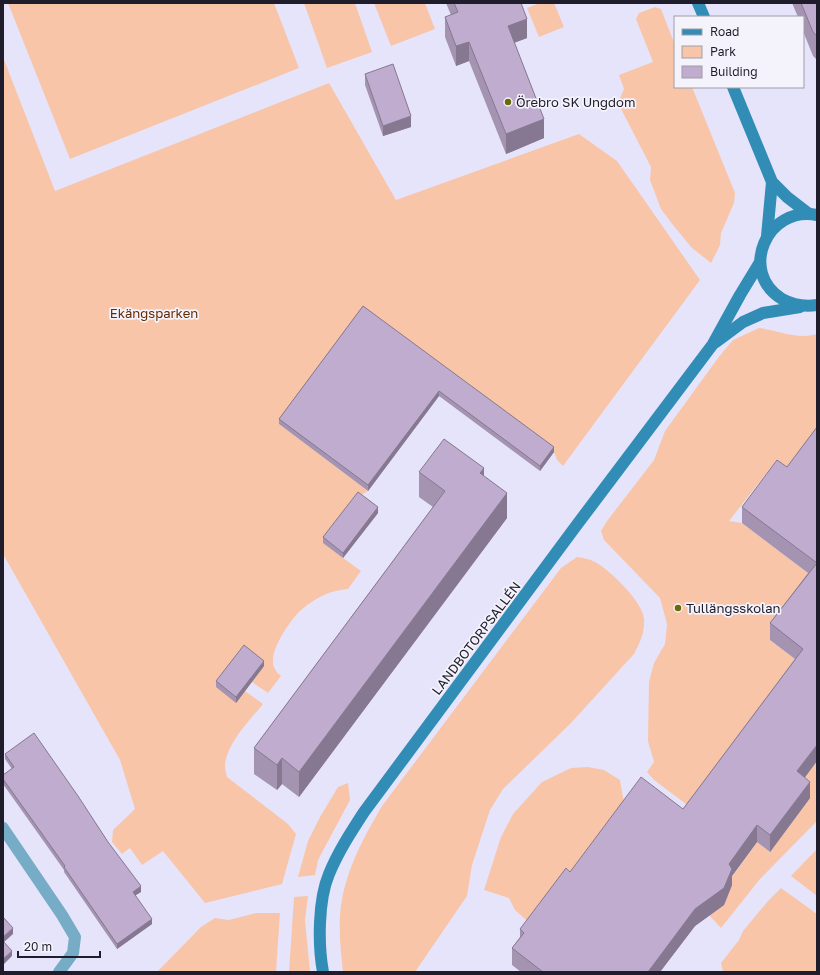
<svg xmlns="http://www.w3.org/2000/svg" width="820" height="975" viewBox="0 0 820 975" font-family="'Golos Text',sans-serif">
	<style>
		.green { fill: #f9c5a9 }
		.lines { fill: none; stroke-linecap: round; stroke-linejoin: round }
		.street { stroke: #76acc6; stroke-width: 12 }
		.secondary { stroke: #318db5; stroke-width: 12 }
		.wall { fill: #a494b1 }
		.shaded-wall { fill: #867890 }
		.building { fill: #bfacce; stroke: #867890 }
		.poi-dot { fill: #696a09; stroke: #f4f3fb; stroke-width: 1.5 }
		.labels { text-anchor: middle; dominant-baseline: central; stroke-width: 3.5; stroke-linejoin: round; paint-order: stroke }
		.poi-label { font-size: 13px; fill: #1f1d2b; stroke: #f4f3fb; text-anchor: start }
		.park-label { font-size: 13px; fill: #652b00; stroke: #f4f3fb }
		.street-label { font-size: 13px; fill: #1f1d2b; stroke: #f4f3fb }
	</style>
	<rect width="100%" height="100%" fill="#e6e4fb"/>
	<g class="green">
		<polygon points="8,3 274,3 299,68 70,159"/>
		<polygon points="304,3 355,3 372,52 327,68"/>
		<polygon points="374,3 425,3 435,29 391,46"/>
		<polygon points="540,3 554,3 564,27 539,37 527,8"/>
		<polygon points="655,7 661,9 675,45 675,87 692,87 735,193 734,203 721,233 720,245 711,263 692,248 673,225 661,209 650,180 651,167 618,103 624,89 619,75 653,62 636,19 639,13"/>
		<path d="M3,57L55,191L329,83L396,200L579,134L617,161L700,280L563,466L557,460L554,452L363,311L279,424L368,491L358,497L343,558L361,571L348,589C340,590 332,591 324,595C316,599 306,605 299,612C289,622 266,655 275,669C276,672 279,674 281,676L268,693L252,682L264,666L236,702L245,691L263,704C250,720 227,743 225,765C225,769 226,773 227,777L288,824L296,834L282,884L205,903L163,851L142,865L130,848L122,854L112,842L113,830L135,809L120,760L3,554Z"/>
		<path d="M759,328C778,330 797,340 817,334V427L787,467L776,461L729,521L742,523L817,580L770,640L803,665L694,810L654,780L647,772L654,762L648,741L649,682L654,663L665,644L667,624L660,598L604,540L601,531L607,521L654,460L665,431L718,358L733,340Z"/>
		<path d="M577,557C584,558 589,559 595,562C610,570 643,602 644,619C645,632 640,643 634,654L571,723L503,789L490,810L472,865L467,896L415,972H343C341,954 339,935 340,917C342,877 362,840 382,806L561,568Z"/>
		<polygon points="817,761 817,821 760,879 721,928 709,915 724,905 729,881 757,842 770,852 797,788"/>
		<polygon points="588,767 604,770 620,780 626,814 534,927 515,910 509,898 484,890 501,837 513,814 542,782 571,768"/>
		<polygon points="348,783 350,800 318,860 315,875 298,877 308,841 320,817 338,787"/>
		<polygon points="817,849 817,896 791,876"/>
		<polygon points="781,888 817,914 817,972 723,972 721,963 739,940 743,931 768,901"/>
		<polygon points="308,896 305,920 310,972 289,972 294,897"/>
		<polygon points="256,913 280,913 276,972 157,972 201,927 215,918 229,920"/>
	</g>
	<g class="lines">
		<polyline class="street" points="3,828 62,915 75,937 73,953 59,972"/>
		<g class="secondary">
			<polyline points="698,3 704,17"/>
			<polyline points="733,87 772,182 787,197 809,214"/>
			<path d="M817,215C767,205 738,272 782,299C793,305 804,307 817,305"/>
			<polyline points="767,236 772,182"/>
			<polyline points="716,342 743,322 763,313 800,307"/>
			<path d="M323,972C318,945 318,900 329,874C338,852 351,832 364,812L576,526L713,344L740,295L760,262"/>
		</g>
	</g>
	<g class="wall">
		<polygon points="446,3 521,3 527,38 514,43 544,138 506,154 469,61 456,66 445,37 445,17 451,15"/>
		<polygon points="792,3 817,3 817,60 813,56 803,31 803,17 798,17"/>
		<polygon points="365,74 411,127 383,136 365,85"/>
		<polygon points="363,306 554,452 540,471 439,396 368,491 279,424 279,419"/>
		<polygon points="817,427 817,761 805,777 810,798 770,852 757,842 732,876 732,885 724,905 695,926 660,972 521,972 512,965 512,948 520,937 520,929 570,872 683,809 795,659 770,640 770,623 808,573 742,523 742,507 787,467"/>
		<polygon points="419,472 484,476 507,518 299,797 282,784 277,790 254,774 254,748 433,507 419,497"/>
		<polygon points="378,513 343,558 323,543 323,537"/>
		<polygon points="264,666 236,703 216,687 216,681"/>
		<polygon points="5,754 141,892 135,895 152,924 117,949 64,872 64,870 3,784 3,775 12,769 5,759"/>
	</g>
	<g class="shaded-wall">
		<polygon points="527,19 527,38 508,45 508,26"/>
		<polygon points="469,42 469,61 456,66 456,46"/>
		<polygon points="411,116 411,127 383,136 383,126"/>
		<polygon points="544,119 544,138 506,154 506,134"/>
		<polygon points="439,391 439,396 368,491 368,485"/>
		<polygon points="554,447 554,452 540,471 540,466"/>
		<polygon points="484,468 484,494 480,473"/>
		<polygon points="507,493 507,518 299,797 299,772"/>
		<polygon points="378,507 378,513 343,558 343,553"/>
		<polygon points="264,661 264,666 236,703 236,697"/>
		<polygon points="817,745 817,761 797,788 797,771"/>
		<polygon points="282,758 282,784 277,790 277,765"/>
		<polygon points="810,782 810,798 770,852 770,835"/>
		<polygon points="757,825 757,842 732,876 732,885 724,905 695,926 660,972 648,972 729,864"/>
		<polygon points="141,886 141,892 133,897 133,892"/>
		<polygon points="152,919 152,924 117,949 117,944"/>
		<polygon points="13,928 13,934 3,943 3,937"/>
		<polygon points="12,951 12,956 3,965 3,959"/>
	</g>
	<g class="building">
		<polygon points="454,3 521,3 527,19 508,26 544,119 506,134 469,42 456,46 445,17 458,12"/>
		<polygon points="801,3 817,3 817,36 813,32"/>
		<polygon points="393,64 411,116 383,126 365,74"/>
		<polygon points="363,306 554,447 540,466 439,391 368,485 279,419"/>
		<polygon points="817,427 817,745 797,771 810,782 770,835 757,825 729,864 732,869 724,888 695,909 648,972 543,972 512,948 524,933 520,929 566,868 570,872 641,777 683,809 803,649 770,623 817,563 742,507 777,460 787,467"/>
		<polygon points="444,439 484,468 480,473 507,493 299,772 282,758 277,765 254,748 445,491 419,472"/>
		<polygon points="358,492 378,507 343,553 323,537"/>
		<polygon points="244,645 264,661 236,697 216,681"/>
		<polygon points="34,733 78,796 108,842 141,886 133,892 152,919 117,944 64,867 65,866 3,779 3,775 14,767 5,754"/>
		<polygon points="3,917 13,928 3,937"/>
		<polygon points="3,941 12,951 3,959"/>
	</g>
	<g class="poi-dot">
		<circle cx="508" cy="102" r="4"/>
		<circle cx="678" cy="608" r="4"/>
	</g>
	<g class="labels">
		<g class="poi-label">
			<text x="516" y="102">Örebro SK Ungdom</text>
			<text x="686" y="608">Tullängsskolan</text>
		</g>
		<g class="park-label">
			<text x="154" y="313">Ekängsparken</text>
		</g>
		<g class="street-label">
			<text transform="translate(476 638) rotate(-53)">LANDBOTORPSALLÉN</text>
		</g>
	</g>
	<rect width="820" height="975" fill="none" stroke="#1f1d2b" stroke-width="8"/>
	<rect x="674" y="16" width="130" height="72" fill="#f4f3fb" stroke="#9f9da8"/>
	<rect x="682" y="29" width="20" height="6" fill="#318db5" stroke="#9f9da8"/>
	<text x="710" y="36" font-size="12" fill="#1f1d2b">Road</text>
	<rect x="682" y="46" width="20" height="12" fill="#f9c5a9" stroke="#9f9da8"/>
	<text x="710" y="56" font-size="12" fill="#1f1d2b">Park</text>
	<rect x="682" y="66" width="20" height="12" fill="#bfacce" stroke="#9f9da8"/>
	<text x="710" y="76" font-size="12" fill="#1f1d2b">Building</text>
	<path d="M18 951v6h82v-6" fill="none" stroke="#1f1d2b" stroke-width="2"/>
	<text x="24" y="951" font-size="12" fill="#1f1d2b" stroke="#f4f3fb" stroke-width="3" paint-order="stroke">20 m</text>
</svg>
